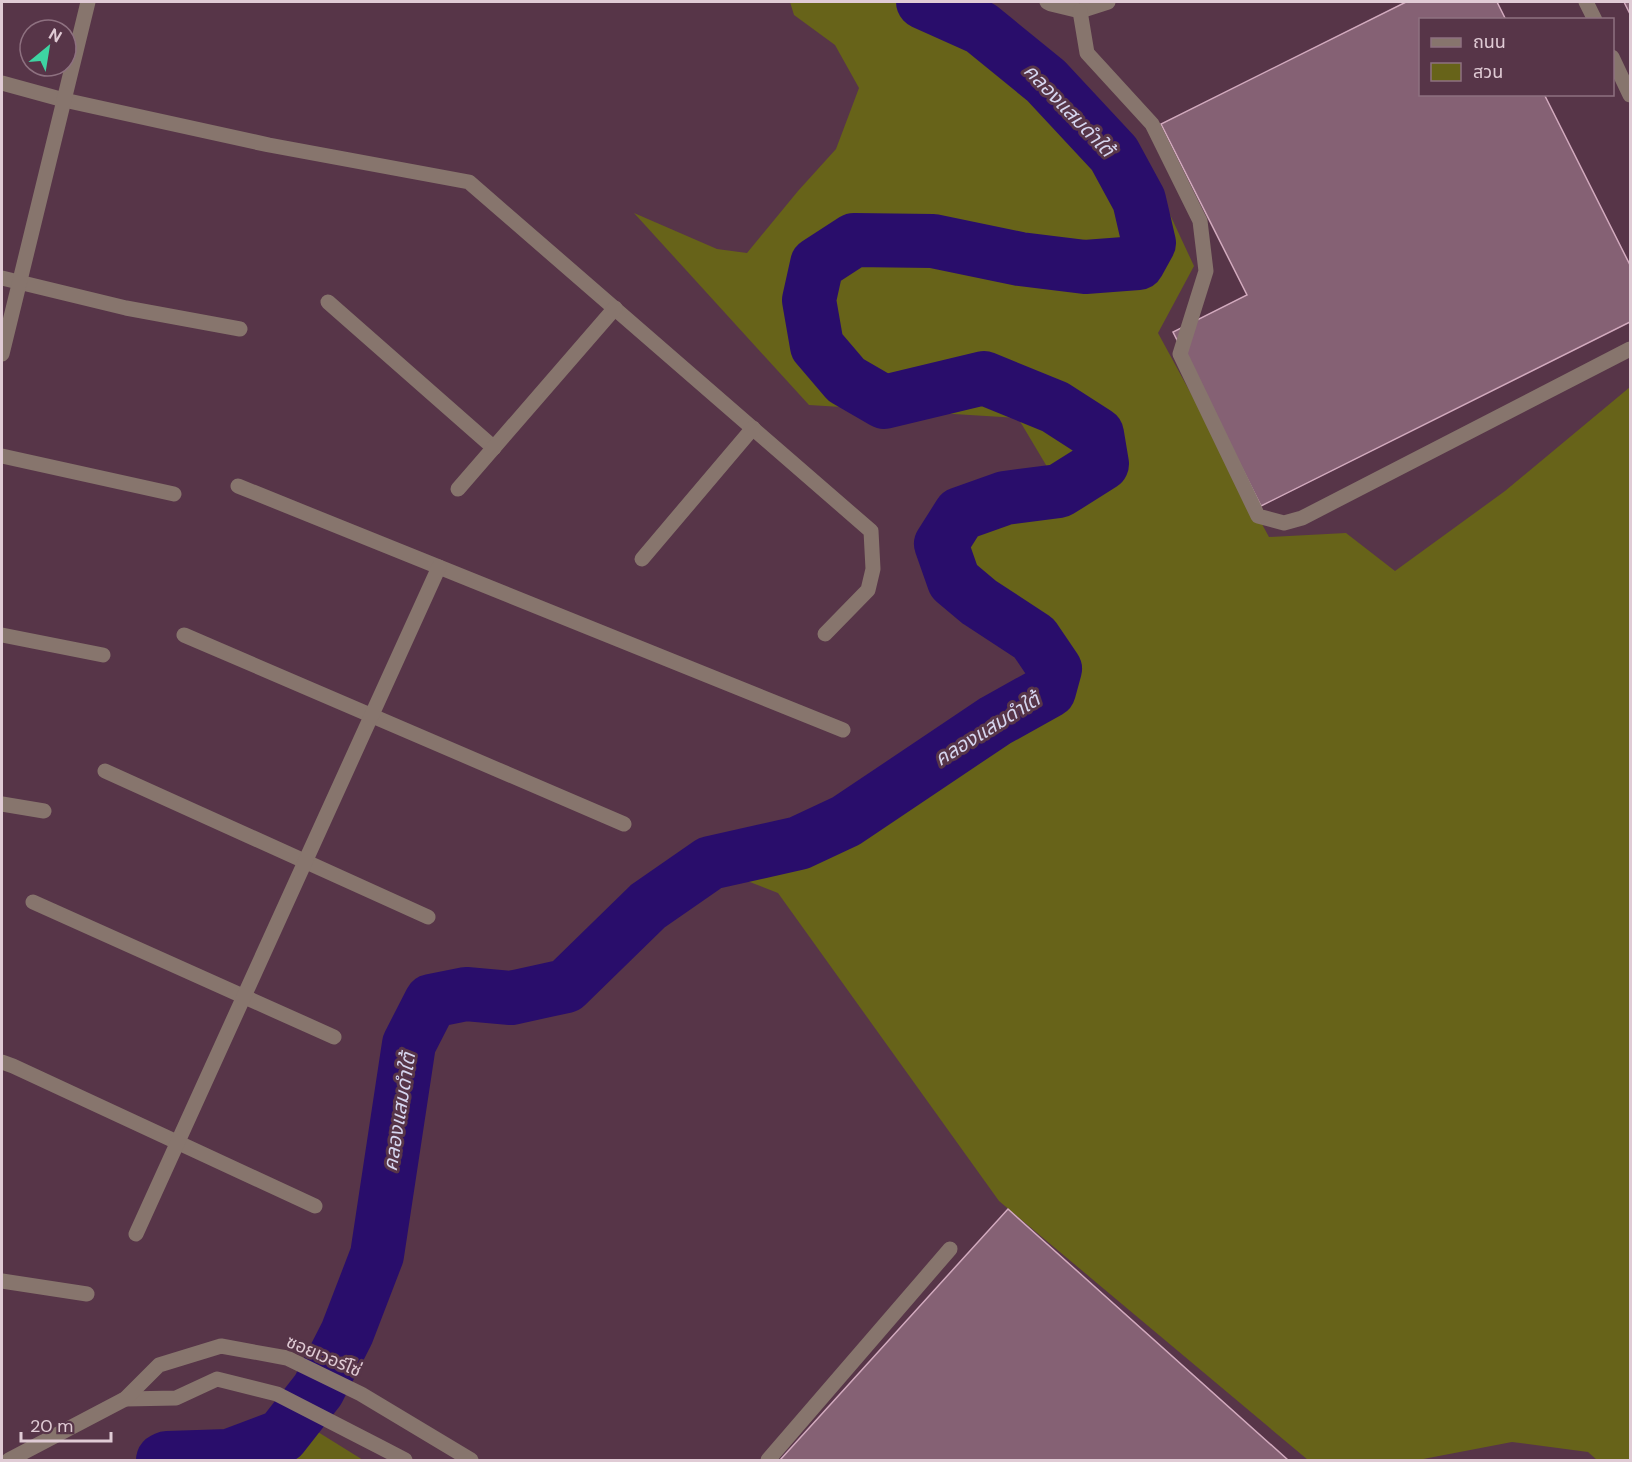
<svg xmlns="http://www.w3.org/2000/svg" width="1632" height="1462" viewBox="0 0 1632 1462" font-family="'DM Sans','Noto Sans Thai',sans-serif">
	<style>
		.green { fill: #676319 }
		.lines { fill: none; stroke-linecap: round; stroke-linejoin: round }
		.river { stroke: #290d6b; stroke-width: 54 }
		.building { fill: #856174; stroke: #d2aabe; stroke-width: 1.5 }
		.minor { stroke: #87756d; stroke-width: 15 }
		.labels { text-anchor: middle; dominant-baseline: central; stroke-width: 6; stroke-linejoin: round; paint-order: stroke }
		.street-label { font-size: 18px; fill: #e0cbd5; stroke: #573548 }
		.water-label { font-size: 20px; font-style: italic; fill: #d5d5ef; stroke: #573548 }
	</style>
	<rect width="100%" height="100%" fill="#573548"/>
	<g class="green">
		<polygon points="790,2 903,2 1016,63 1030,37 1145,161 1194,266 1158,333 1269,537 1346,533 1395,571 1505,491 1630,387 1630,1460 1597,1460 1588,1452 1512,1442 1418,1460 1308,1460 999,1201 778,893 737,877 837,853 967,758 1056,704 1078,665 1058,650 972,579 954,555 984,517 1060,505 1046,465 1018,418 809,405 634,213 717,249 747,253 798,191 836,149 859,88 835,45 794,15"/>
		<polygon points="318,1432 363,1460 250,1460"/>
	</g>
	<g class="lines">
		<polyline class="river" points="163,1460 167,1458 229,1456 282,1436 318,1390 347,1333 377,1255 409,1044 431,1001 466,994 511,998 566,986 648,906 710,863 799,843 846,821 995,721 1049,691 1055,669 1034,638 979,602 954,581 941,544 960,514 1005,498 1059,491 1102,464 1097,434 1055,407 984,378 884,402 846,380 817,346 809,300 817,264 854,240 933,241 1020,259 1085,267 1138,263 1149,243 1139,200 1114,154 1046,81 981,28 923,2"/>
	</g>
	<g class="building">
		<polygon points="1406,2 1497,2 1506,20 1420,20 1420,94 1544,94 1630,265 1630,322 1261,506 1173,332 1247,295 1161,124"/>
		<polygon points="1624,2 1630,2 1630,14"/>
		<polygon points="1008,1209 1288,1460 780,1460"/>
	</g>
	<g class="lines">
		<g class="minor">
			<polyline points="1047,2 1051,4 1080,11 1108,2"/>
			<polyline points="1586,2 1595,20"/>
			<polyline points="1080,11 1087,53 1152,124 1200,221 1206,271 1180,354 1258,516 1284,523 1302,518 1630,349"/>
			<polyline points="1612,57 1630,95"/>
			<polyline points="2,83 64,100 269,145 469,182 871,531 873,569 868,590 825,634"/>
			<polyline points="2,278 126,308 240,329"/>
			<polyline points="328,302 494,448"/>
			<polyline points="2,354 88,2"/>
			<polyline points="2,456 174,494"/>
			<polyline points="238,486 843,730"/>
			<polyline points="458,489 615,308"/>
			<polyline points="642,559 753,428"/>
			<polyline points="2,635 103,655"/>
			<polyline points="184,635 624,824"/>
			<polyline points="105,771 428,917"/>
			<polyline points="2,804 44,811"/>
			<polyline points="33,902 334,1037"/>
			<polyline points="2,1062 13,1066 315,1206"/>
			<polyline points="136,1234 439,567"/>
			<polyline points="2,1281 87,1294"/>
			<polyline points="125,1399 176,1398 217,1379 277,1394 382,1448 405,1460"/>
			<polyline points="9,1460 125,1399 159,1365 221,1346 287,1358 361,1394 471,1460"/>
			<polyline points="768,1460 950,1249"/>
		</g>
	</g>
	<g class="labels">
		<g class="street-label">
			<text transform="translate(324 1356) rotate(23)">ซอยเวอร์โซ่</text>
		</g>
		<g class="water-label">
			<text transform="translate(1069 110) rotate(46)">คลองแสมดำใต้</text>
			<text transform="translate(987 729) rotate(-32)">คลองแสมดำใต้</text>
			<text transform="translate(399 1112) rotate(-81)">คลองแสมดำใต้</text>
		</g>
	</g>
	<rect width="1632" height="1462" fill="none" stroke="#e0cbd5" stroke-width="6"/>
	<rect x="1419" y="18" width="195" height="78" fill="#573548" stroke="#8e7180" stroke-width="1.5"/>
	<rect x="1431" y="38" width="30" height="9" fill="#87756d" stroke="#8e7180" stroke-width="1.5"/>
	<text x="1473" y="48" font-size="18" fill="#e0cbd5">ถนน</text>
	<rect x="1431" y="63" width="30" height="18" fill="#676319" stroke="#8e7180" stroke-width="1.5"/>
	<text x="1473" y="78" font-size="18" fill="#e0cbd5">สวน</text>
	<g transform="translate(48 48) rotate(30)"><circle r="28" fill="#573548" stroke="#8e7180" stroke-width="1.5"/>
	<path d="M0-4.5L10 22L0 15L-10 22Z" fill="#3ed4a2"/>
	<text y="-9" font-size="16" font-weight="bold" text-anchor="middle" fill="#e0cbd5">N</text>
	</g>
	<path d="M21 1432v9h90v-9" fill="none" stroke="#e0cbd5" stroke-width="3"/>
	<text x="30" y="1432" font-size="18" fill="#e0cbd5" stroke="#573548" stroke-width="4.5" paint-order="stroke">20 m</text>
</svg>
